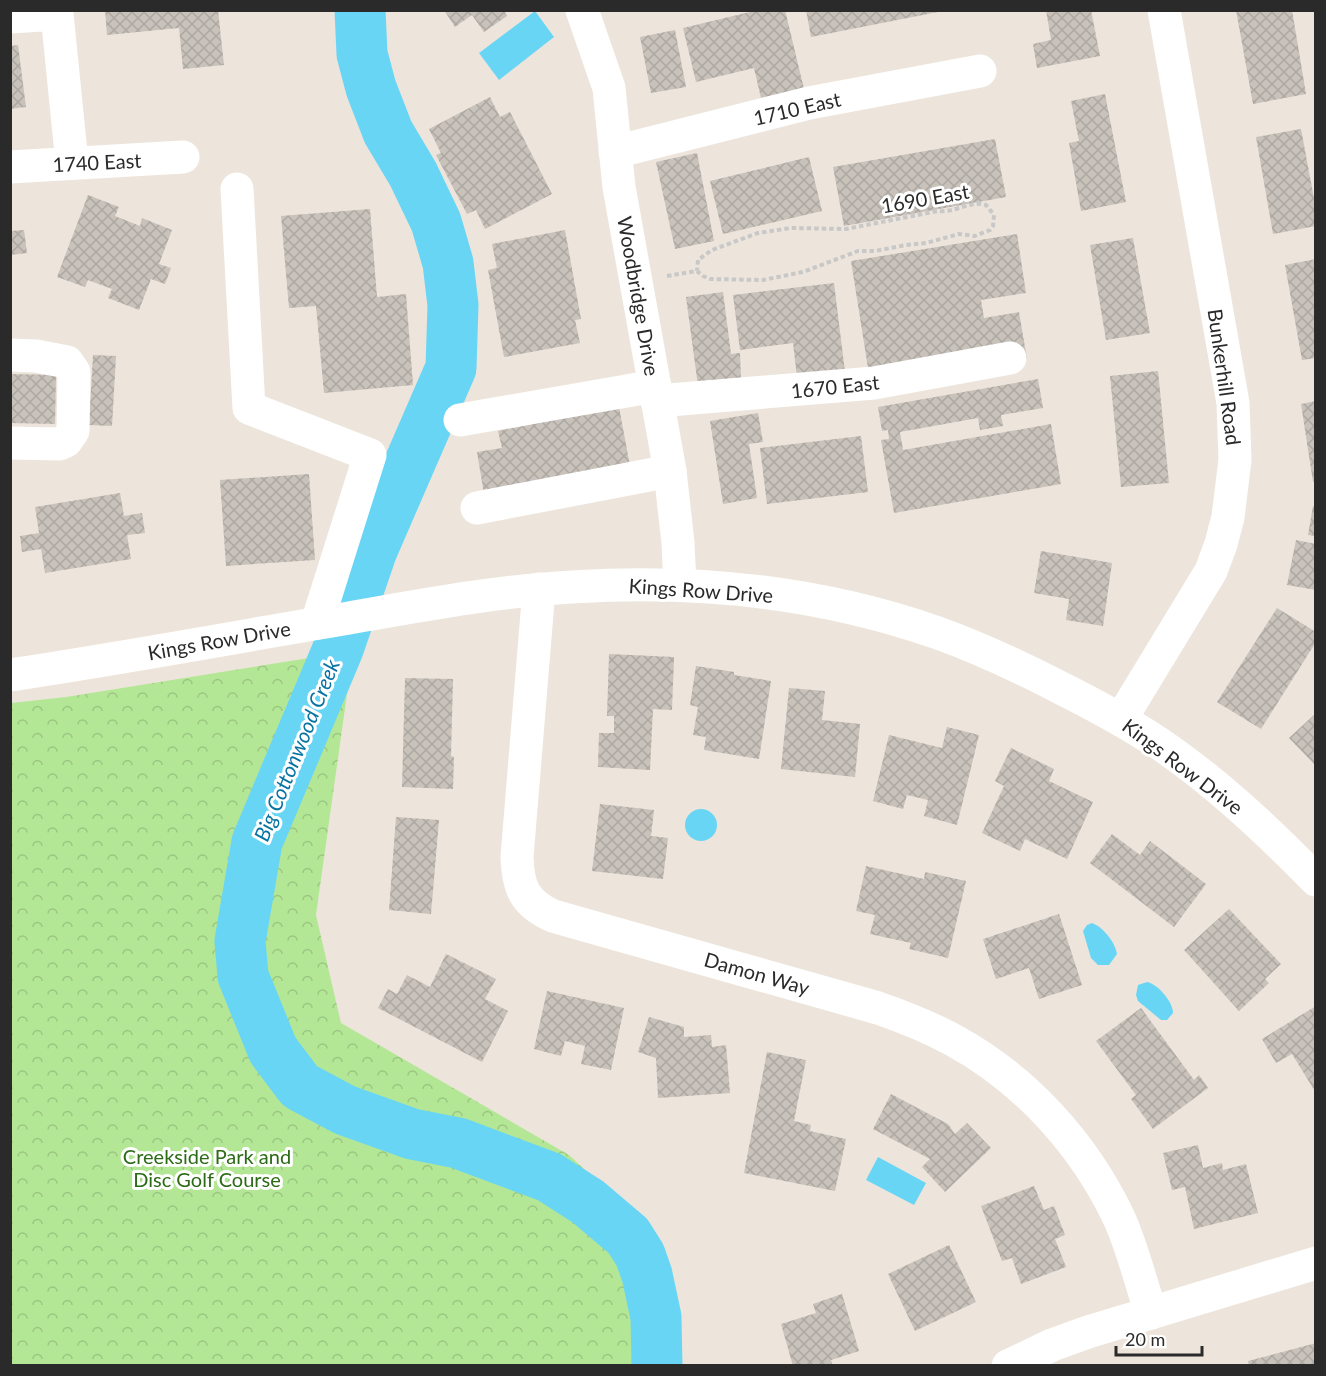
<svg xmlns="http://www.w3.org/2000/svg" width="1326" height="1376" viewBox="0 0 1326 1376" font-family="Lato,sans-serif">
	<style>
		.park { fill: url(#park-crowns) }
		.water { fill: #69d5f5 }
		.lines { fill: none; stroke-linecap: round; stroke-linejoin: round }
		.river { stroke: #69d5f5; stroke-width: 51 }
		.building { fill: url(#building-cross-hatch) }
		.path { stroke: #c8c8c8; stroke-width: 4; stroke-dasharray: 4.5 3; stroke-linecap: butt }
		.minor { stroke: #fff; stroke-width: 33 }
		.labels { text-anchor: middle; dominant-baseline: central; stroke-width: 6; stroke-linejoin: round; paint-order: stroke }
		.street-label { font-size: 20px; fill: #2a2a2a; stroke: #fff }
		.park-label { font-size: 20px; fill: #2b6b16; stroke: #fff }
		.water-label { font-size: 21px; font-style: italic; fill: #0673a2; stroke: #fff }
	</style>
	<defs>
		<pattern id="park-crowns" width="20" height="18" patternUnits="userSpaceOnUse" patternTransform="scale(1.5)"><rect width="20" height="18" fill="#b4e795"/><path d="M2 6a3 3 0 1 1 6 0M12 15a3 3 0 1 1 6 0" fill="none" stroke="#9bc681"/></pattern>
		<pattern id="building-cross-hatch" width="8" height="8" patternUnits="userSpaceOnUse" patternTransform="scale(1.5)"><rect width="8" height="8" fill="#c8c2bb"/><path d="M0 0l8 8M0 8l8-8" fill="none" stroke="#aca7a1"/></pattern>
	</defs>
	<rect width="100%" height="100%" fill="#ede5db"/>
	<polygon class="park" points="353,651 316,915 341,1023 569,1155 656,1235 679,1365 11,1365 11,703 66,697"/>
	<g class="water">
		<polygon points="535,11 554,37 499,80 479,53"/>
		<circle cx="701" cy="825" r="16"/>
		<path d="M1092,923C1103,927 1115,942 1117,954L1109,965H1098L1091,958L1083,931L1087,925Z"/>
		<path d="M1147,982C1158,984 1173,1002 1173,1013L1167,1020H1161L1138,1001L1136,995L1138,985Z"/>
		<polygon points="878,1157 926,1183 914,1205 866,1180"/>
	</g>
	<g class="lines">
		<polyline class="river" points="360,10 362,54 371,88 388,132 413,174 436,222 448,263 453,305 451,368 372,550 338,649 257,842 240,941 243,976 273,1050 300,1086 345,1110 412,1134 458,1143 549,1177 588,1202 628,1236 640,1255 647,1275 656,1317 657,1366"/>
	</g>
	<g class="building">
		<polygon points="105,10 218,10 224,65 183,69 179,28 107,35"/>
		<polygon points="444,10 504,10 507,16 484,32 472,15 455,27"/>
		<polygon points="758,10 785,10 804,89 761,98 754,68 696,82 683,28"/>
		<polygon points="806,10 938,10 938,12 811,37"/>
		<polygon points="1046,10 1091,10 1100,56 1037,68 1033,44 1051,40"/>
		<polygon points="1236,10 1292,10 1306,94 1253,104"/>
		<polygon points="675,30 686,87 651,93 640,37"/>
		<polygon points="18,45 26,107 10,109 10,46"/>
		<polygon points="1105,94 1126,202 1081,211 1069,143 1079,141 1071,101"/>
		<polygon points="490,97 500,117 510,112 552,194 485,229 476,210 467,214 436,155 441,153 429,129"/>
		<polygon points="1301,129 1316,209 1316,226 1273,234 1256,137"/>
		<polygon points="995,139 1006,197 844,226 833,167"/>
		<polygon points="697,153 714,241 675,249 656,162"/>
		<polygon points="809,157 822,211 723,234 710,181"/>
		<polygon points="88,195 119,207 115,216 140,226 142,218 172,230 159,264 171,268 165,284 151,279 139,310 108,298 112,289 88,280 85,287 57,277"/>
		<polygon points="370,209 377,297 406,294 413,385 324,393 316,306 289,308 281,216"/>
		<polygon points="24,230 27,253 10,255 10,231"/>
		<polygon points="565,230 581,319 575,320 580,343 504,357 488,270 497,268 492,244"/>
		<polygon points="1017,234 1026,293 981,300 984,318 1019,312 1027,359 868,368 851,261"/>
		<polygon points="1133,238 1150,333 1106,340 1090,245"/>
		<polygon points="1316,259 1316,358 1302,360 1285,265"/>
		<polygon points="834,283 845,372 797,377 793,343 740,350 733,295"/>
		<polygon points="723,292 731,354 740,353 741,380 698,386 686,297"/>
		<polygon points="93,355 116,356 112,426 89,425"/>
		<polygon points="1158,371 1169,483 1121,487 1110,376"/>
		<polygon points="10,374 56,375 55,424 10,423"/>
		<polygon points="1038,379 1043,408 1001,415 1003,426 980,430 978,418 900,432 903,450 1051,424 1061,484 894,513 881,440 889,439 888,430 882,431 878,407"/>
		<polygon points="1316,401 1316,481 1313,482 1301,404"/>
		<polygon points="619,407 630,466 484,494 477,452 502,448 498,431"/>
		<polygon points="758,413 763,442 749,444 757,498 723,504 710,421"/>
		<polygon points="861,436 868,492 767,504 760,448"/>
		<polygon points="309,474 315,560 226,566 220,480"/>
		<polygon points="120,493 124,516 142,513 145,533 127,535 131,559 45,573 41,549 22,552 20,536 39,533 35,507"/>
		<polygon points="1313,506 1316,506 1316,536 1308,535"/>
		<polygon points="1296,540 1316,544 1316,590 1287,585"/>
		<polygon points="1041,551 1112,563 1103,626 1066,620 1069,599 1034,593"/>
		<polygon points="1277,608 1316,632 1316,642 1261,729 1217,702"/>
		<polygon points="609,654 674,657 672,710 653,709 650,770 598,767 599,733 614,733 614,716 607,716"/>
		<polygon points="696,666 734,672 734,675 771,681 759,759 704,750 706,737 693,735 698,707 690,705"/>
		<polygon points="405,678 453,679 451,756 454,757 453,789 402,787"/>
		<polygon points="789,688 825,691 822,720 860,724 855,777 781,769"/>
		<polygon points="1316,713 1316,766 1289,738"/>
		<polygon points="947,727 979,735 957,825 924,816 928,800 907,795 903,809 873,801 889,735 942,748"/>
		<polygon points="1011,748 1054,769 1049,781 1093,802 1067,859 1025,839 1020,851 982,833 1004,786 995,781"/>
		<polygon points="600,804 654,810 651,836 668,838 663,879 592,871"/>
		<polygon points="396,817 439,820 431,914 389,910"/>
		<polygon points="1112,834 1140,855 1150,841 1206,884 1174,927 1090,863"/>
		<polygon points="866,866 924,879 925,872 966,881 948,958 909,949 911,943 870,934 875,915 856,911"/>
		<polygon points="1229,909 1281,964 1265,979 1269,983 1239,1011 1184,950"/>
		<polygon points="1059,914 1082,985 1039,999 1029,968 996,979 983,939"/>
		<polygon points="446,954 496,979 485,999 508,1011 482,1062 378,1008 388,989 397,994 407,975 430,987"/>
		<polygon points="547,991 624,1008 611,1070 581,1064 585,1046 565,1041 561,1056 534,1049"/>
		<polygon points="1316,1006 1316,1093 1292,1054 1276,1063 1262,1039"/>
		<polygon points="1141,1008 1194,1080 1199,1075 1208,1088 1153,1129 1131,1099 1136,1095 1096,1041"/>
		<polygon points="649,1017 684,1027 684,1037 711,1035 712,1047 726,1045 730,1093 658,1098 656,1058 638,1052"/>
		<polygon points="767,1052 806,1060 794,1121 811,1125 810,1131 846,1139 835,1191 744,1173"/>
		<polygon points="891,1094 948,1124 955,1134 967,1123 991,1148 945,1192 922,1167 930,1159 873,1129"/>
		<polygon points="1198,1145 1203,1168 1222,1163 1223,1170 1246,1164 1258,1213 1194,1229 1185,1187 1172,1190 1163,1153"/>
		<polygon points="1034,1186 1044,1210 1054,1206 1065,1235 1055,1239 1066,1267 1021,1284 1012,1258 1002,1261 981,1206"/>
		<polygon points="949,1245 976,1302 915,1331 888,1274"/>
		<polygon points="842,1294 859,1351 831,1360 833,1366 793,1366 781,1324 816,1313 813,1304"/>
		<polygon points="1316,1343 1316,1366 1249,1366 1248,1361"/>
	</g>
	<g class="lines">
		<path class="path" d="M667,276L697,271L703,276L710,279L763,280L803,272L858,251H875L906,245L926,243L959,234L975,236L990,230L993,226L994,215L986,205C972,200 955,213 938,211L846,229L791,228L758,233L712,250L698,260L697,271"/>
		<g class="minor">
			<polyline points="582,10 609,88 619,187 670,471 678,543 680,585"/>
			<polyline points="10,17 57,14 72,163"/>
			<polyline points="615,152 809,103 980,71"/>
			<polyline points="10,167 183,157"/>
			<polyline points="237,189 249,408 370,455 317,623"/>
			<polyline points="10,355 36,356 67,362 74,372 73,431 66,441 59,444 10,443"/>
			<polyline points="657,401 874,383 1010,358"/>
			<polyline points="460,420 655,386"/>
			<polyline points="477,508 670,471"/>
			<path d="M539,589L517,857C518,887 524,903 553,916L878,1008C904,1017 929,1027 953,1040C1025,1079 1084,1144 1119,1218C1132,1246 1141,1283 1151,1313"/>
			<path d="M10,675C124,658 236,637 349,618C423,605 497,591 572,587C695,579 821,592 938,633C980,648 1020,667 1059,687C1093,704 1126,722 1157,742C1215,781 1267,830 1316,880"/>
			<polyline points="1121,719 1211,571 1221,544 1228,517 1235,460 1233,403 1164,10"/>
			<polyline points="1008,1366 1052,1345 1088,1332 1316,1263"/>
		</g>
	</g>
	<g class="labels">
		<g class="street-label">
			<text transform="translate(797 108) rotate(-13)">1710 East</text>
			<text transform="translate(97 162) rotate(-3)">1740 East</text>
			<text transform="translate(925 198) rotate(-10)">1690 East</text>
			<text transform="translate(639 296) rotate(80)">Woodbridge Drive</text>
			<text transform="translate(1225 377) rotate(82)">Bunkerhill Road</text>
			<text transform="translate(835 386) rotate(-6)">1670 East</text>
			<text transform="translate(701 590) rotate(4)">Kings Row Drive</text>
			<text transform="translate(219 640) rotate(-10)">Kings Row Drive</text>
			<text transform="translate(1183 766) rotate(37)">Kings Row Drive</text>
			<text transform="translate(757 973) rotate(16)">Damon Way</text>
		</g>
		<g class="park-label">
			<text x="207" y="1156">Creekside Park and<tspan x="207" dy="23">Disc Golf Course</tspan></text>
		</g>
		<g class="water-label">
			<text transform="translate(296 750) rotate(-68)">Big Cottonwood Creek</text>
		</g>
	</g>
	<rect width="1326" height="1376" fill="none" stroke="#2a2a2a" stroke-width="24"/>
	<path d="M1116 1346v9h86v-9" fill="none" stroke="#2a2a2a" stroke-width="3"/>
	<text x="1125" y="1346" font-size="18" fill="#2a2a2a" stroke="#ffffff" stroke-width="4.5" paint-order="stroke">20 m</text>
</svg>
